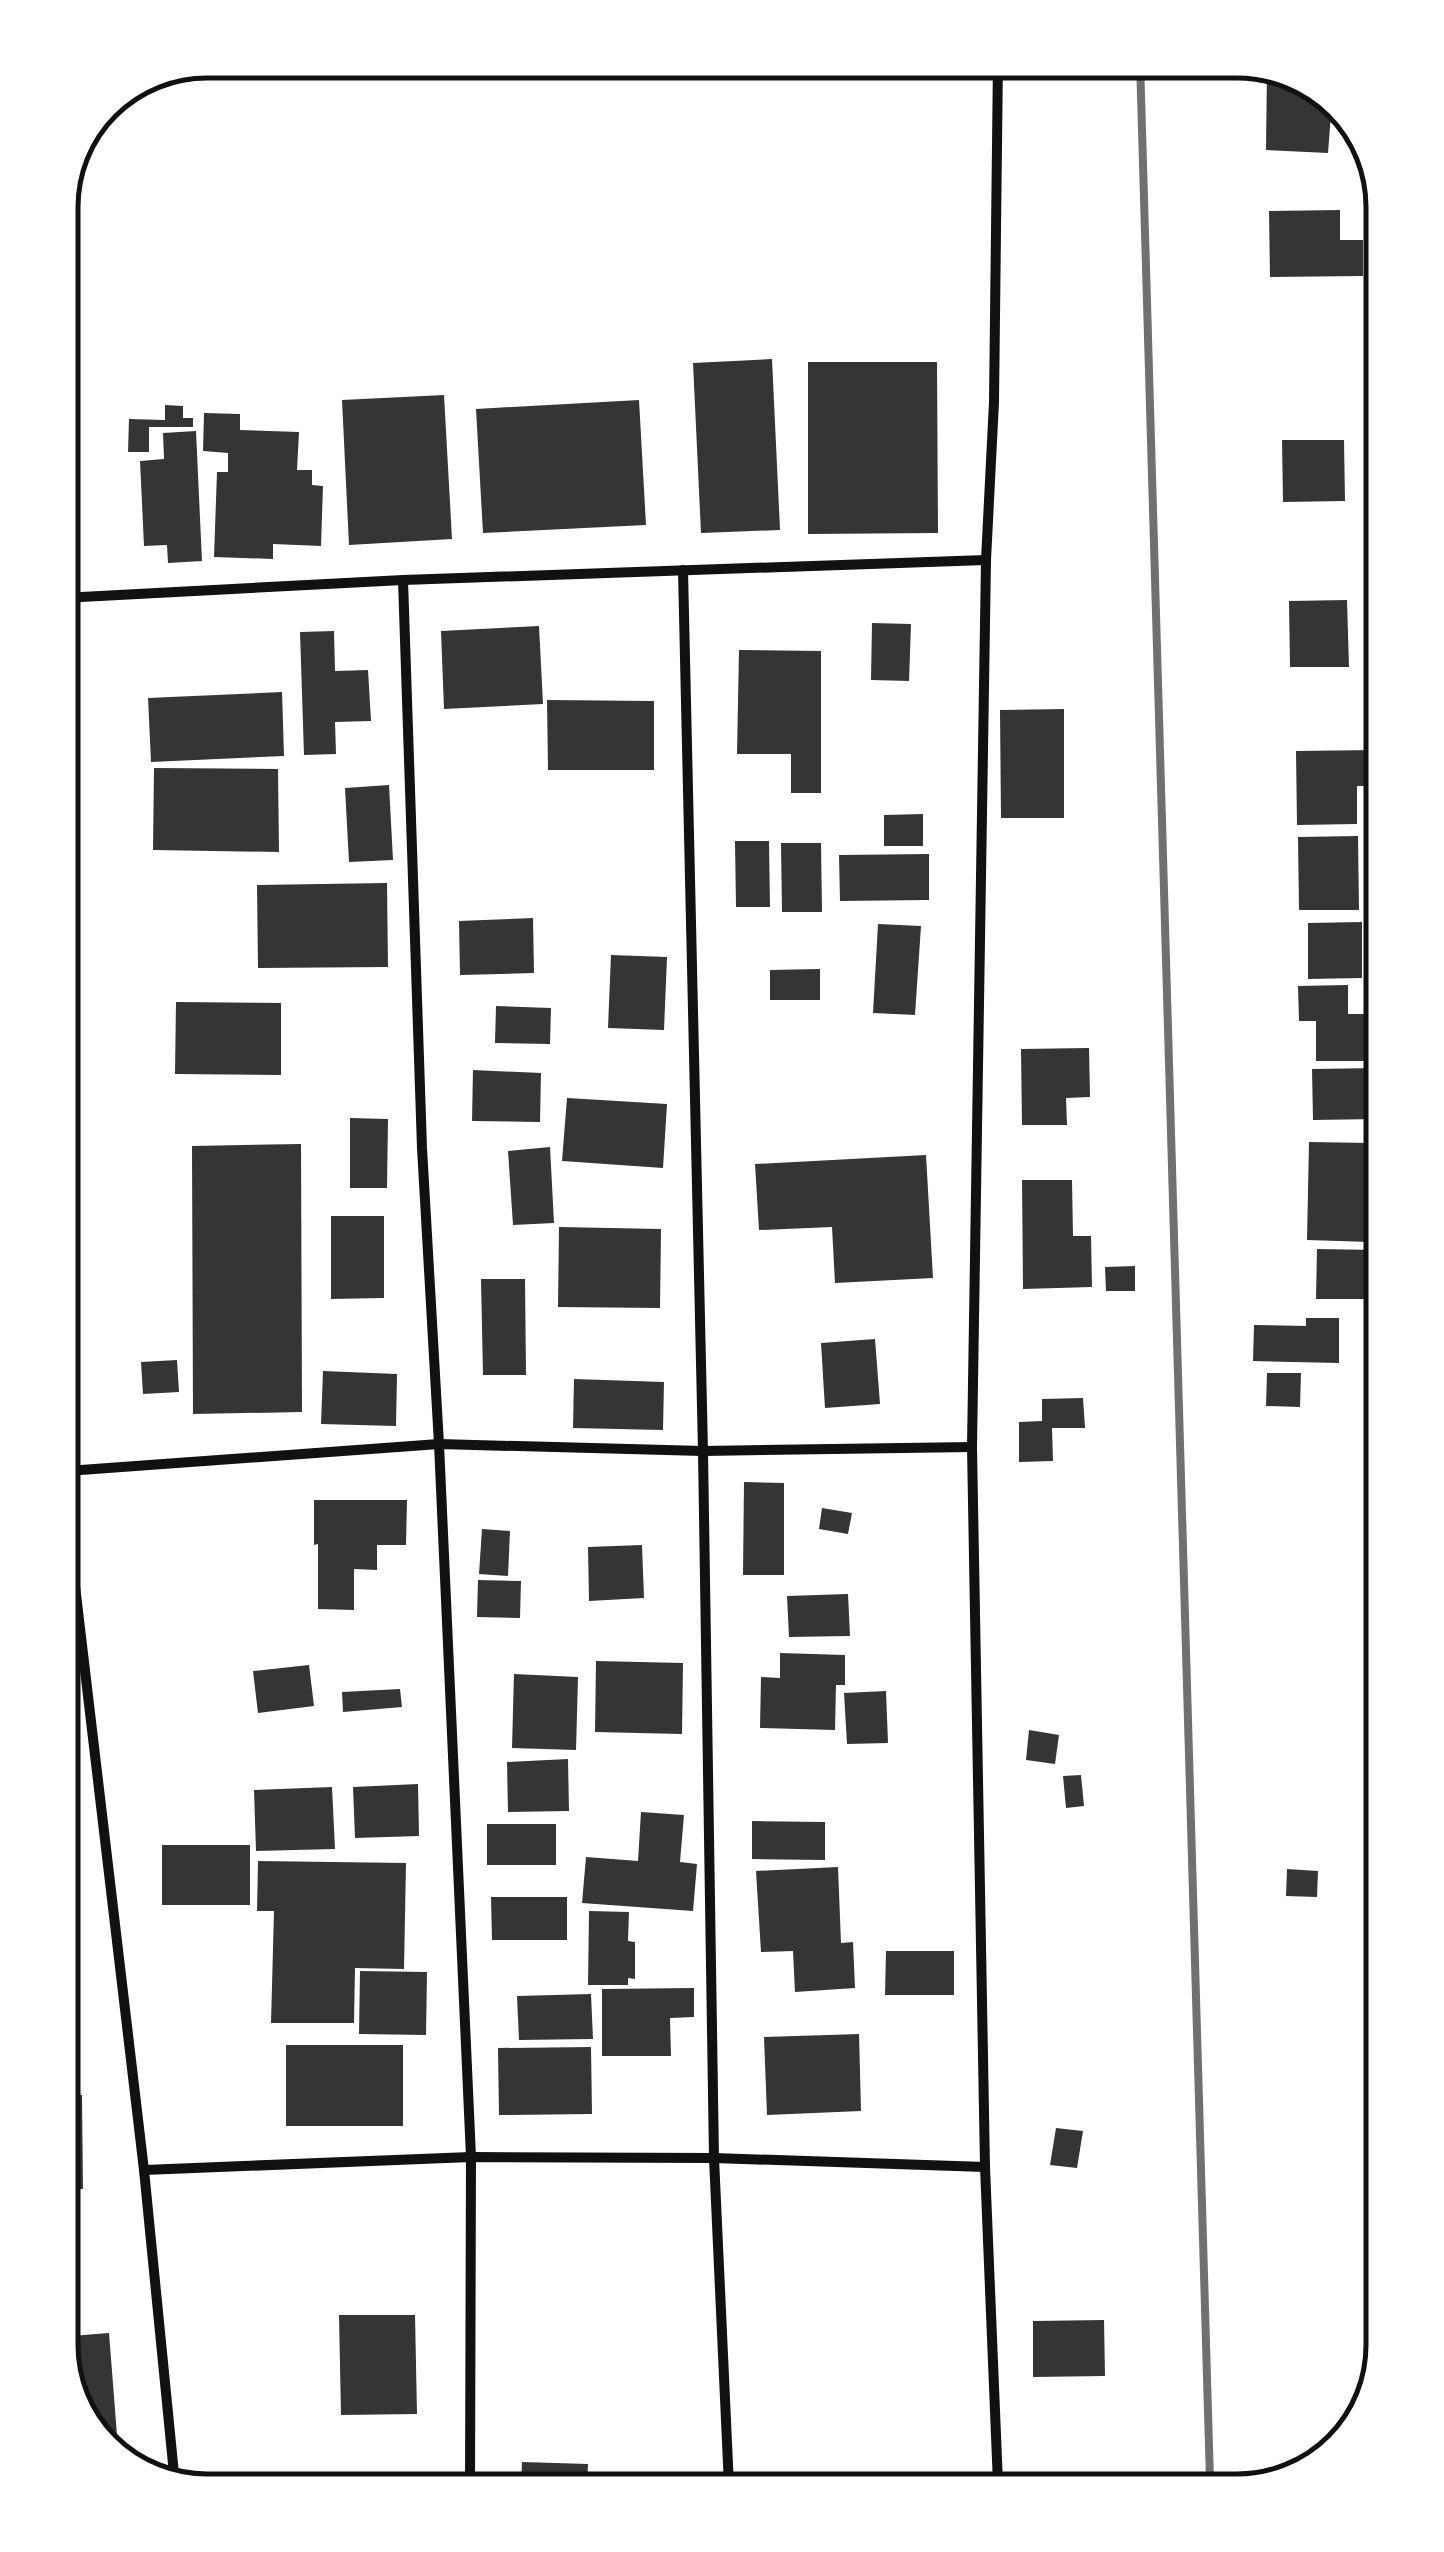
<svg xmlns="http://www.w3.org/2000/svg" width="1444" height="2552" viewBox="0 0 1444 2552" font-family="'PT Sans Narrow',sans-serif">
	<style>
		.building { fill: #353535 }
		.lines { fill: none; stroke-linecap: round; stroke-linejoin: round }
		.minor { stroke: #111; stroke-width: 10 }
		.rail { stroke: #707070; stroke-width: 8 }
		.rim { fill: none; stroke: #111; stroke-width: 5 }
	</style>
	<rect width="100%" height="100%" fill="#fff"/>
	<g class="building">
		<polygon points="1267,67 1319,85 1332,101 1328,153 1266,150"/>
		<polygon points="1340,210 1340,240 1363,240 1363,276 1270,277 1269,211"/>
		<polygon points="772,359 780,530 701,533 693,363"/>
		<polygon points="808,362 937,362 938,533 808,534"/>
		<polygon points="444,395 452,539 349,545 342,400"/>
		<polygon points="639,400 646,525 483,533 476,409"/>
		<polygon points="165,405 183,406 183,418 193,418 193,427 149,427 149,452 128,452 129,419 165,420"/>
		<polygon points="204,413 240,414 240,430 299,432 297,470 312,470 312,485 323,486 321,546 273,544 273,559 214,557 217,472 228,472 228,453 203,451"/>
		<polygon points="196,431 202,561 168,563 167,545 144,546 140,461 164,459 163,433"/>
		<polygon points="1282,440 1344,440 1345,501 1283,502"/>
		<polygon points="1347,600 1349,667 1290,667 1289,601"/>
		<polygon points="872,623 911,624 909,681 871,680"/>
		<polygon points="539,626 543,704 444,709 441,631"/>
		<polygon points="334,631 335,671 368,670 371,721 335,722 336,754 304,755 300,632"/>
		<polygon points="739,650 821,651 821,793 791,793 791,754 737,754"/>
		<polygon points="282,692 284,756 151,762 148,698"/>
		<polygon points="547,700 654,701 654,770 548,770"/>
		<polygon points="1064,709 1064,818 1001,818 1000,710"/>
		<polygon points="1376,750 1376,786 1357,786 1357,824 1297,825 1296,751"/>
		<polygon points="154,768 278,769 279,852 153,850"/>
		<polygon points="389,785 393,860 349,862 345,788"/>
		<polygon points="923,814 923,846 884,846 884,815"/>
		<polygon points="1358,836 1359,910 1299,910 1298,837"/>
		<polygon points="735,841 769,841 770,907 736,907"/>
		<polygon points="781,843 821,843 822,912 782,912"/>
		<polygon points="929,854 929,900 840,901 839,855"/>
		<polygon points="387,883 388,967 258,968 257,885"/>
		<polygon points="533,918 534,973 460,975 459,921"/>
		<polygon points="1362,922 1362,978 1308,979 1308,923"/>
		<polygon points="878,924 921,926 915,1015 873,1013"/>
		<polygon points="611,955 667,957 664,1030 608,1028"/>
		<polygon points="820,969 820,1000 770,1000 770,970"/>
		<polygon points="1348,985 1348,1014 1366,1014 1367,1061 1316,1061 1316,1021 1299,1021 1298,986"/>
		<polygon points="176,1002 281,1003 281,1075 175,1074"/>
		<polygon points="496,1006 551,1008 550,1044 495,1043"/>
		<polygon points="1089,1048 1090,1097 1066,1098 1067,1125 1022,1125 1021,1049"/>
		<polygon points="1377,1068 1378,1119 1313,1120 1312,1069"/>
		<polygon points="473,1070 541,1073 540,1122 472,1121"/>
		<polygon points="567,1098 667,1104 663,1168 562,1161"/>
		<polygon points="350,1118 388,1119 387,1188 350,1188"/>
		<polygon points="1309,1142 1371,1143 1370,1242 1307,1240"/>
		<polygon points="301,1144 302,1412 193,1414 192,1146"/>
		<polygon points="550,1147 554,1223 513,1225 508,1151"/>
		<polygon points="926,1155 933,1278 835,1283 832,1227 759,1230 755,1164"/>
		<polygon points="1022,1180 1072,1180 1073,1236 1091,1236 1092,1287 1023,1289"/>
		<polygon points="331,1216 384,1216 384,1298 331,1299"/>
		<polygon points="559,1227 661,1229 660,1308 558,1307"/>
		<polygon points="1317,1249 1378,1250 1378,1299 1316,1299"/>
		<polygon points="1135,1266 1135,1291 1106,1291 1105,1267"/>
		<polygon points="481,1279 525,1279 526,1375 483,1375"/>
		<polygon points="1306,1318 1339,1318 1339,1363 1253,1361 1254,1325 1306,1326"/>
		<polygon points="875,1339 880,1404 825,1408 821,1343"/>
		<polygon points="177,1360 179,1392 143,1394 141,1362"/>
		<polygon points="323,1371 397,1374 396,1426 321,1424"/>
		<polygon points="1267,1373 1301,1373 1300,1407 1266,1406"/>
		<polygon points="574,1379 664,1382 663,1430 573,1428"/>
		<polygon points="1083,1398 1085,1428 1052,1428 1053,1461 1019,1462 1019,1422 1042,1421 1042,1399"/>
		<polygon points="744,1482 784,1483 784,1575 743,1575"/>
		<polygon points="314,1500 407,1500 406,1545 377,1545 377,1570 354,1569 354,1610 318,1609 318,1544 314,1545"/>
		<polygon points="822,1508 852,1513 848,1534 819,1529"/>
		<polygon points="482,1529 510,1531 508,1576 479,1574"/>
		<polygon points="642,1545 644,1598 589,1601 588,1547"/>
		<polygon points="478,1580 521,1581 520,1618 477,1617"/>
		<polygon points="848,1594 850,1636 789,1637 787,1596"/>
		<polygon points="780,1653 845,1655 845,1685 836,1685 835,1730 760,1728 761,1677 780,1678"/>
		<polygon points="596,1661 683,1663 682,1734 595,1732"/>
		<polygon points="309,1665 314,1706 258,1713 253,1671"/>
		<polygon points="514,1674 578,1677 576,1750 512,1748"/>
		<polygon points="400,1689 402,1707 343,1712 342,1692"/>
		<polygon points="886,1691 888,1743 847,1744 844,1693"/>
		<polygon points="1029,1730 1059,1735 1055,1764 1026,1760"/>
		<polygon points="568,1759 569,1811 508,1812 507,1762"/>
		<polygon points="1081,1775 1084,1806 1066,1808 1063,1776"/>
		<polygon points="418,1784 419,1836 355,1838 353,1787"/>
		<polygon points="332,1787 335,1849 256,1851 254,1790"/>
		<polygon points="641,1812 684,1815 680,1862 697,1864 693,1911 582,1903 586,1857 638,1861"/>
		<polygon points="752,1821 825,1822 825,1860 752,1859"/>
		<rect x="487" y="1824" width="69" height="41"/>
		<rect x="162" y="1845" width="88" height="60"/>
		<polygon points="258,1861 406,1863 404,1969 355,1968 354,2023 271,2023 274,1911 257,1911"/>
		<polygon points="838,1867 841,1943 853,1942 855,1988 795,1992 793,1951 761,1952 756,1871"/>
		<polygon points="1287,1869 1318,1871 1317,1897 1286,1896"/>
		<polygon points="491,1897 567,1897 567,1940 492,1940"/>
		<polygon points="589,1911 629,1912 628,1941 635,1942 635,1979 628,1978 628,1985 588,1985"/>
		<polygon points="886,1951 954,1951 954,1995 885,1995"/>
		<polygon points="360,1971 427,1972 426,2035 359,2034"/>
		<polygon points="694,1988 694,2017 670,2018 671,2056 602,2056 602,1989"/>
		<polygon points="591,1994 593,2039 519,2040 517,1996"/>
		<polygon points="859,2034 861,2111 767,2115 764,2037"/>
		<rect x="286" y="2045" width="117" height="81"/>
		<polygon points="591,2047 592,2114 499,2115 498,2048"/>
		<polygon points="70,2095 82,2095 83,2189 70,2189"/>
		<polygon points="1056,2128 1083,2131 1077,2168 1050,2165"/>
		<polygon points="339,2315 415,2315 417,2414 341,2415"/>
		<polygon points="1104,2320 1105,2376 1033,2377 1033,2321"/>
		<polygon points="109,2333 119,2461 71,2402 71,2336"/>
		<polygon points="522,2462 588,2464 587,2488 521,2488"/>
	</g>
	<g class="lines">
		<g class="minor">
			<polyline points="683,570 703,1451 714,2158 729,2486"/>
			<polyline points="403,580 422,1148 439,1444 471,2157 470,2489"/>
			<polyline points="62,598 403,580 986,560"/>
			<polyline points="67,1471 439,1444 703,1451 972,1447"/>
			<polyline points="67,1518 144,2170 175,2484"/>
			<polyline points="144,2170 471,2157 714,2158 985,2167"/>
			<polyline points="998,2484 985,2167 972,1447 986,560 994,402 998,60"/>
		</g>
		<polyline class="rail" points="1140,60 1210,2481"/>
	</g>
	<path d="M0 0H1444V2552H0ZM207 78H1237A129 129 0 0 1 1366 207V2345A129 129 0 0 1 1237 2474H207A129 129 0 0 1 78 2345V207A129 129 0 0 1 207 78Z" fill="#fff" fill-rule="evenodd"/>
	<path class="rim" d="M207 78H1237A129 129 0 0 1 1366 207V2345A129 129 0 0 1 1237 2474H207A129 129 0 0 1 78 2345V207A129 129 0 0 1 207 78Z"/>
</svg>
